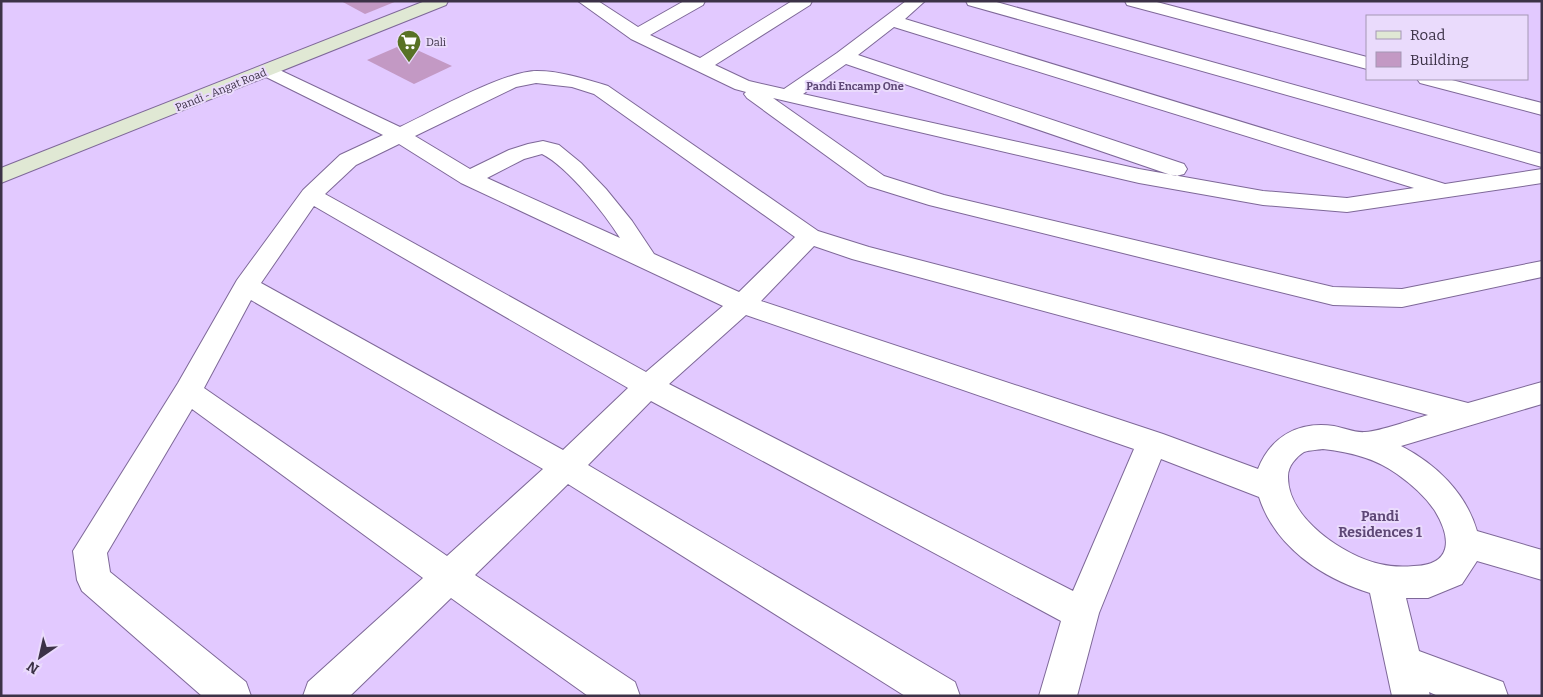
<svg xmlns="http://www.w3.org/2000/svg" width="1543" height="697" viewBox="0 0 1543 697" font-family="Bitter,serif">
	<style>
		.building { fill: #c399c4 }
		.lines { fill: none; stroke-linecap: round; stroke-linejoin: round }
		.minor-casing { stroke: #7e6898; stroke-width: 2 }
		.secondary-casing { stroke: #7e6898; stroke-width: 2 }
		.minor { fill: #fff; fill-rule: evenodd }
		.secondary { fill: #e0e8d4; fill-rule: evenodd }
		.labels { text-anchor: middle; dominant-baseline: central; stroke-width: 4; stroke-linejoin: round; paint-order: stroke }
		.far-poi-label { font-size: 11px; fill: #3c3247; stroke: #eadbfc; text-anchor: start }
		.far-neighbourhood-label { font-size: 11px; font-weight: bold; fill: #5e4876; stroke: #eadbfc }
		.far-street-label { font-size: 11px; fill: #3c3247; stroke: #eadbfc }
		.neighbourhood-label { font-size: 14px; font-weight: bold; fill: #5e4876; stroke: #eadbfc }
	</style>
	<rect width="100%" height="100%" fill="#e2c9ff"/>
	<g class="building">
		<polygon points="341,1 397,1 365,14"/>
		<polygon points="404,44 452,66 414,84 367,60"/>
	</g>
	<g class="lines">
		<defs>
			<g id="minor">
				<path d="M578,1H598L638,27L684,1H705L703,5L650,35L700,58L792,1H812L810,5L715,65L749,81L784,89L837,53L906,1H925L905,19L1445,184L1542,169V183L1347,212L1263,205L1139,183L773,98L884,176L944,195L1333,287L1402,289L1542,261V277L1402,307L1333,305L929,205L868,186L747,98L744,94L746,92L735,89L631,39ZM894,27L1414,188L1347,198L1263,191L1139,169L803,94L846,64L1168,174L1176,176L1184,174L1187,169L1184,164L858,55Z"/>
				<polygon points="966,1 993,1 1542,154 1542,167 968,5"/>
				<polygon points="1125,1 1153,1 1367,57 1367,69 1127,5"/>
				<path d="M269,65L400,127C432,112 504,71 537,71C561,71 585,79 608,86L818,231L869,247L1468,403L1542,382V404L1401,446C1436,464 1466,493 1477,531L1542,550V580L1477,561L1462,584L1428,598H1406L1419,651L1503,682L1508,696H1438L1429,692L1430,696H1392L1370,593C1322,578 1275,547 1259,497L1161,459L1099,613L1077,696H1039L1061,621L651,401L588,465L955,682L960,696H905L568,484L475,575L635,682L640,696H588L451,598L350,696H303L308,682L423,578L192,409L107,553L110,572L246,682L251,696H202L82,591L77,580L73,551L178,383L237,280L303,190L340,155L383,135L262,75L260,71L262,67ZM536,83L572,87L594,94L795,237L739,292L654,254L632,221L606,189L581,163L559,145L543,141L528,144L509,150L470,169L415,136L516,87ZM399,144L461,183L723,306L646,372L325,194L356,165ZM542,154C568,167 605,214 620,238L487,178L524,159ZM314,206L628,388L563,450L261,283ZM814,246L852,259L1428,415C1410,420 1382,431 1365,432C1356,433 1344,428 1334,426C1299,421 1271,436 1258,469L1163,434L761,301ZM251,300L543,469L447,556L204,388ZM746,315L1134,449L1073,591L669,384ZM1323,449C1350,452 1375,458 1397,474C1411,484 1426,497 1435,511C1452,539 1452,565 1414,566C1402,567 1392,567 1380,564C1344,556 1287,518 1288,476C1288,466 1296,457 1304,452C1310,450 1317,450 1323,449Z"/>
				<polygon points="1417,79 1448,79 1542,103 1542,115 1420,83"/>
			</g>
			<polygon id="secondary" points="425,1 448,1 446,5 1,183 1,168"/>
		</defs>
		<use href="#minor" class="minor-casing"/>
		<use href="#secondary" class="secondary-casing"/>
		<use href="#minor" class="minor"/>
		<use href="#secondary" class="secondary"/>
	</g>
	<defs>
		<symbol id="supermarket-pin" viewBox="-11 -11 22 30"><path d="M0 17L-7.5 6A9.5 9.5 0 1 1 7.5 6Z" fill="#587225" stroke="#eadbfc"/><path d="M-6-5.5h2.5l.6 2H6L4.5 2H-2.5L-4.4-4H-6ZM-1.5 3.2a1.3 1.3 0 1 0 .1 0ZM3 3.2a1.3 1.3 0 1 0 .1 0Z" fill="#fff"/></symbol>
	</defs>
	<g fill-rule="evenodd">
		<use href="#supermarket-pin" x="395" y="28" width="28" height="38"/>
	</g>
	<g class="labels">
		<g class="far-poi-label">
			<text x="426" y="42">Dali</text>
		</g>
		<g class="far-neighbourhood-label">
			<text x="855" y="86">Pandi Encamp One</text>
		</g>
		<g class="far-street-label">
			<text transform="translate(221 90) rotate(-22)">Pandi - Angat Road</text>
		</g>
		<g class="neighbourhood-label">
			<text x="1380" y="516">Pandi<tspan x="1380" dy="16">Residences 1</tspan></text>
		</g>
	</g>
	<rect width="1543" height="697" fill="none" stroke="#3c3247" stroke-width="5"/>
	<rect x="1366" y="15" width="162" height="65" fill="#eadbfc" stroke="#a497b4"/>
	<rect x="1376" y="31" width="25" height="8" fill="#e0e8d4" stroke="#a497b4"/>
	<text x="1410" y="40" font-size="15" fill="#3c3247">Road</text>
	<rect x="1376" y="52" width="25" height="15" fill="#c399c4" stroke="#a497b4"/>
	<text x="1410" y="65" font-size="15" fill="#3c3247">Building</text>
	<g transform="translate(40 657) rotate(214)" stroke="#eadbfc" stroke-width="4" paint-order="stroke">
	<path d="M0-4L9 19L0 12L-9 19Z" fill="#3c3247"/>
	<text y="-8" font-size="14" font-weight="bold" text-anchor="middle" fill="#3c3247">N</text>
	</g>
</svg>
